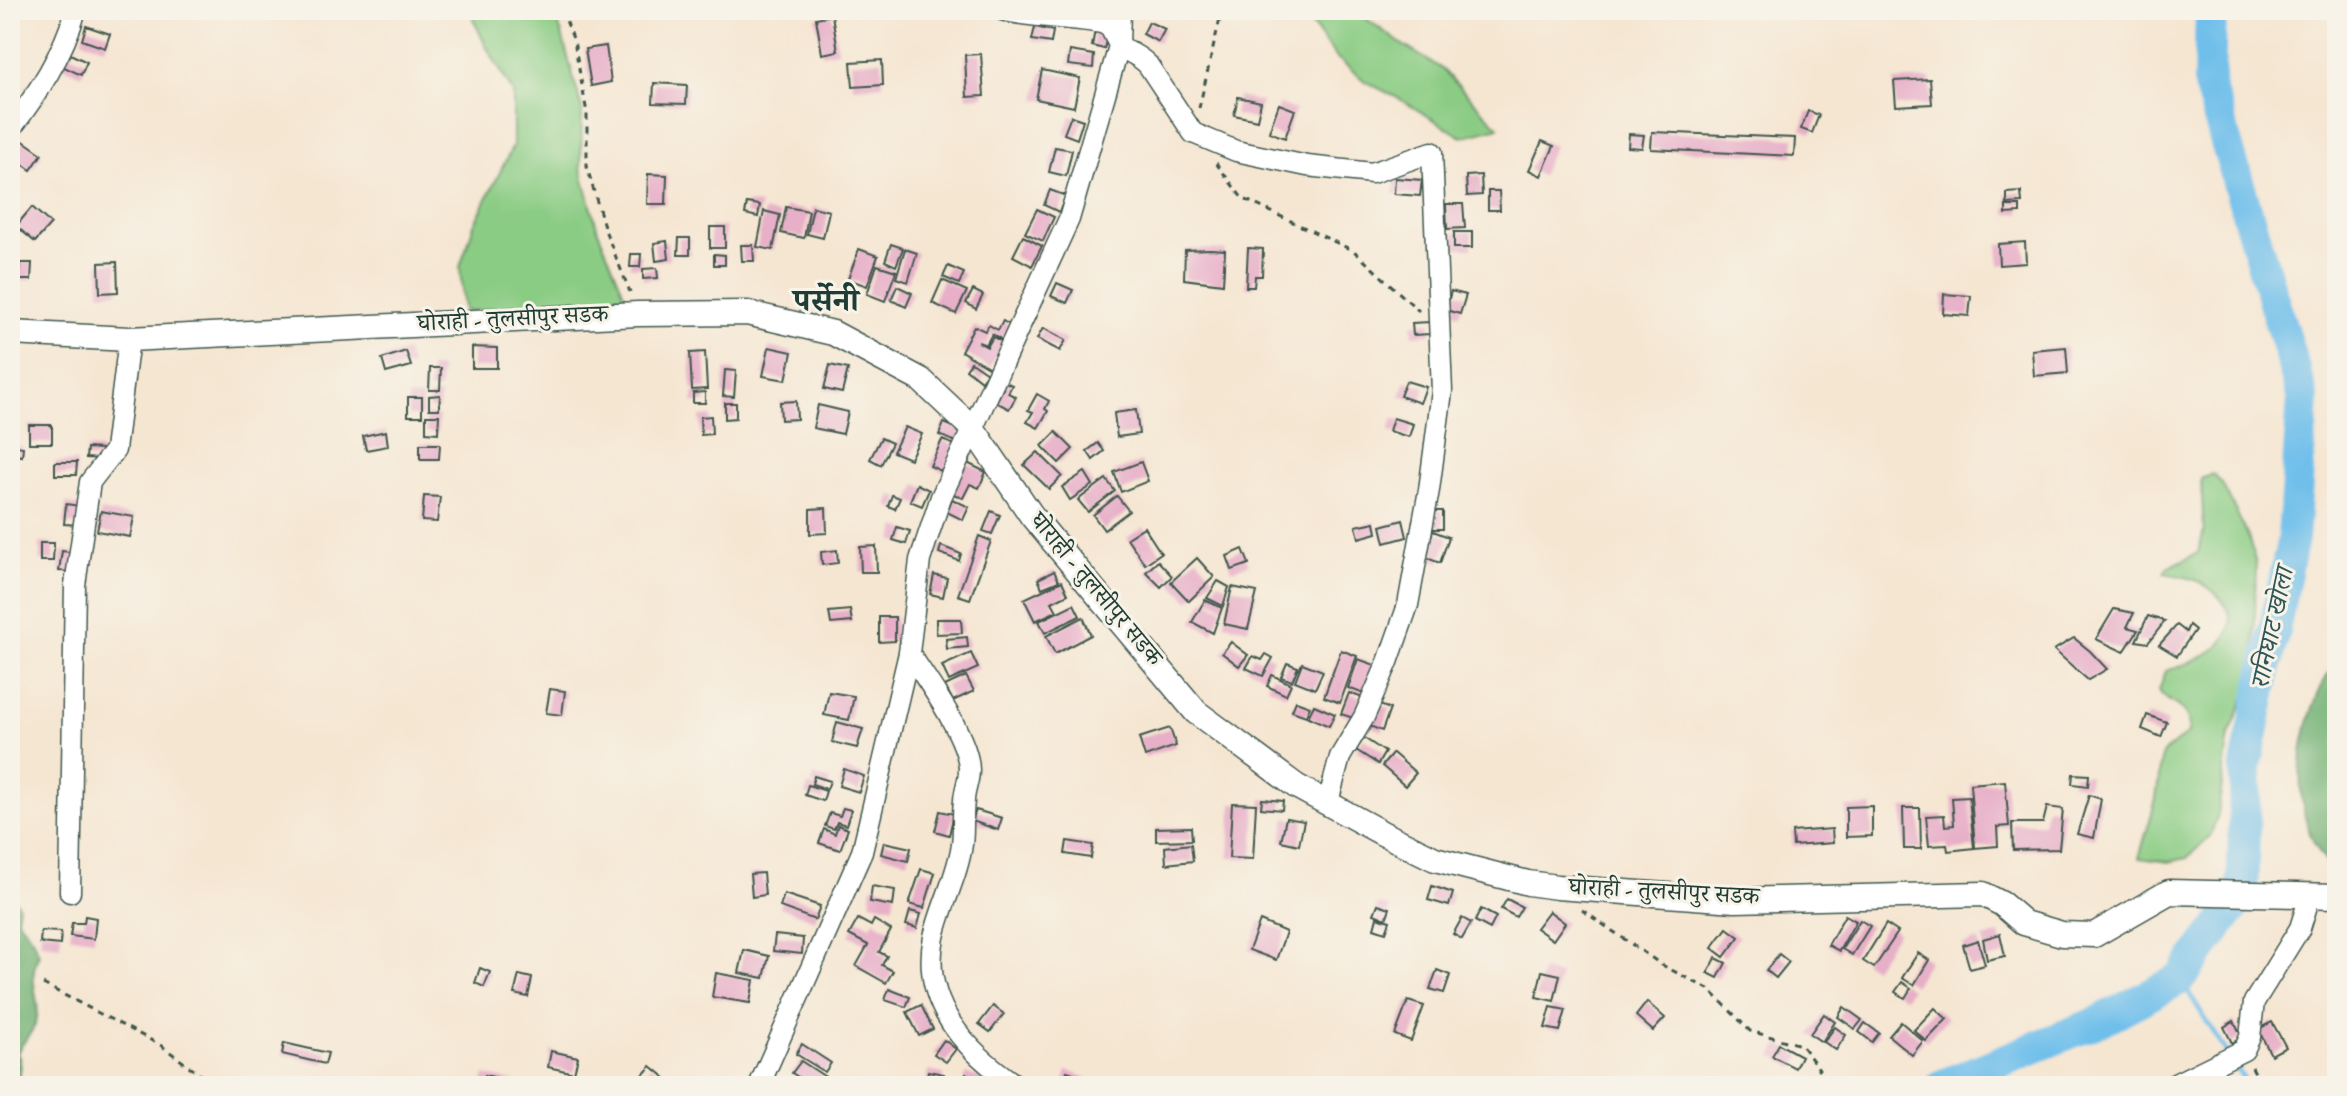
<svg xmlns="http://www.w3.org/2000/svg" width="2347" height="1096" viewBox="0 0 2347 1096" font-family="'Sorts Mill Goudy','Noto Serif Devanagari',serif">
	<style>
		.green { fill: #8bcc84; stroke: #55845c; stroke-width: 2 }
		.forest { fill: #70b072; stroke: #487653; stroke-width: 2 }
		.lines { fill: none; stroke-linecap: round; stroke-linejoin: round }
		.stream { stroke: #70bfeb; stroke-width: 5 }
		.river { stroke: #70bfeb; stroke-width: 32 }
		.building { fill: #e7afc8 }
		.minor-casing { stroke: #3f564c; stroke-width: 23 }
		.major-casing { stroke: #3f564c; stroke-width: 27 }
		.path { stroke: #3f564c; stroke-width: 3; stroke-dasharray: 6 6; stroke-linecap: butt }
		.minor { stroke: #fff; stroke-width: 20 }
		.major { stroke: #fff; stroke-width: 24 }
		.labels { text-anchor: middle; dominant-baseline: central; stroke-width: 6; stroke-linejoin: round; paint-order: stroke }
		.street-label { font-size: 24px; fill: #1f3d34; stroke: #f7f3e8 }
		.water-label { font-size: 26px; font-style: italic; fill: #2f5759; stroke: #f7f3e8 }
		.district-label { font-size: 32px; font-weight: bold; fill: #1f3d34; stroke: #f7f3e8 }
	</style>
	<rect width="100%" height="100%" fill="#f7f3e8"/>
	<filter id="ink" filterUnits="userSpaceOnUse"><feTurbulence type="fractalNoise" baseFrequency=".0125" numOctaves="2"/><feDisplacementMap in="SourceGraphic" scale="16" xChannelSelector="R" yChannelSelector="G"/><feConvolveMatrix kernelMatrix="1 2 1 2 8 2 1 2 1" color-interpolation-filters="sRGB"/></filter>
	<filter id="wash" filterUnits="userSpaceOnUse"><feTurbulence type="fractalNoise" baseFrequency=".006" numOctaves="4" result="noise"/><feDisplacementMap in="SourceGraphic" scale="32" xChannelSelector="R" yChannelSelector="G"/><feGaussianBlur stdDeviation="1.8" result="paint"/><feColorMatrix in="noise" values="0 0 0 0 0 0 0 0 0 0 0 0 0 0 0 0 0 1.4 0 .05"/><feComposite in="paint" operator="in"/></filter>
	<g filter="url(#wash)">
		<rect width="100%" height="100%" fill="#f5e6d2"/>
		<g class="green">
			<polygon points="469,10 550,10 561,31 582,109 581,168 598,231 626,298 556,306 464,311 460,267 474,225 513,146 513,92 486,46"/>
			<polygon points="1302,10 1354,10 1403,45 1442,69 1499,127 1462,137 1398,98 1366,82 1336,57"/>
			<path d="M2213,474L2222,484L2248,536L2256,564L2254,676L2229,735L2218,814L2211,835L2187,858L2169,862L2139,858L2156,799L2162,754L2188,733C2193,703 2167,707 2159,690L2166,671C2197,663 2255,637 2220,598C2213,590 2204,584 2195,580C2185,576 2174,575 2164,573L2167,568L2198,553L2204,531L2201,479Z"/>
		</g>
		<g class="forest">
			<path d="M2337,660V874C2281,821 2296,718 2337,660Z"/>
			<path d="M10,892L19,906L17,919L32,938L39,954C25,982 44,1002 35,1025C32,1032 21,1045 17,1053C23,1066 21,1074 13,1086H10Z"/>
		</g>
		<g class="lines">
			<g class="stream">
				<polyline points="2180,979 2227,1053"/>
				<polyline points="2232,1062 2245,1081 2251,1086"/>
			</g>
			<polyline class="river" points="1940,1086 2100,1021 2180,979 2242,896 2246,766 2293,538 2303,399 2209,85 2211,10"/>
		</g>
		<g id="blocks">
			<g class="building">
				<polygon points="832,15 838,51 822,54 816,18"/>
				<polygon points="1149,22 1165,29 1158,42 1143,34"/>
				<polygon points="86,26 110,34 105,48 82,40"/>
				<polygon points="1035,27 1053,31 1051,43 1032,40"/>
				<polygon points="1095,30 1108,33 1104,49 1092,46"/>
				<polygon points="606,46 611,82 591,86 585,49"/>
				<polygon points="1070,51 1094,55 1093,68 1068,65"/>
				<polygon points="68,53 87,62 81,75 62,66"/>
				<polygon points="981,54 984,96 967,97 965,55"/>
				<polygon points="882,60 883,85 853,87 851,62"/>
				<polygon points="1042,70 1080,78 1074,107 1036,99"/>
				<polygon points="1930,79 1932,104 1896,106 1894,81"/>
				<polygon points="654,83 687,85 686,104 653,103"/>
				<polygon points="1238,97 1261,102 1257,120 1234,115"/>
				<polygon points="1279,104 1295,110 1285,138 1269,132"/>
				<polygon points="1808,111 1819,115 1812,133 1801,129"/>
				<polygon points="1071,116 1083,120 1077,139 1064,134"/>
				<polygon points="1652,132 1795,138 1794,156 1651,149"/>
				<polygon points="1629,134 1644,135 1642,148 1628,147"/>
				<polygon points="22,140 42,154 31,170 11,156"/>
				<polygon points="1542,141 1554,146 1541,176 1529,170"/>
				<polygon points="1055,147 1072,150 1066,176 1049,172"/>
				<polygon points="648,174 667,175 666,204 647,204"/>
				<polygon points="1481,175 1482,195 1467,196 1466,176"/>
				<polygon points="1395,178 1422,180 1420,196 1394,194"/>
				<polygon points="1050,190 1066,196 1059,212 1044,205"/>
				<polygon points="1488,191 1499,191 1500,210 1488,210"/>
				<polygon points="2021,192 2022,203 2007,204 2007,193"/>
				<polygon points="747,203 760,205 758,217 745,214"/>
				<polygon points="1446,204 1463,204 1465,228 1447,229"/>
				<polygon points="2006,206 2020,206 2020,213 2006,214"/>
				<polygon points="32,207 51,224 35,242 16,226"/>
				<polygon points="786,207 809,211 804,238 781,233"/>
				<polygon points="813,207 829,211 823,238 807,234"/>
				<polygon points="1037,209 1054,217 1043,241 1025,233"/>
				<polygon points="764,211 780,215 773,250 757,247"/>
				<rect x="710" y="227" width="15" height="21"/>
				<rect x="1454" y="232" width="18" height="16"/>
				<polygon points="1023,236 1042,246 1032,266 1013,256"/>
				<polygon points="679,238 690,238 690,255 678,255"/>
				<polygon points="667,241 669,259 656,261 654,243"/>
				<polygon points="2025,242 2026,263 1999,265 1998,244"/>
				<polygon points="891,244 903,248 896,266 885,261"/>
				<polygon points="741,245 753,245 754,261 742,261"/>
				<polygon points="1248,248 1263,249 1262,276 1255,276 1254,287 1246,287"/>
				<polygon points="859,249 878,256 867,286 848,279"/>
				<polygon points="905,249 917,253 908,282 896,278"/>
				<polygon points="1210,249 1225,250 1223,284 1184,279 1185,250"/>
				<polygon points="631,254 641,254 640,267 630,267"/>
				<polygon points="714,254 725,255 725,265 714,265"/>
				<polygon points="117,262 118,292 100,293 99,263"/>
				<polygon points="20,263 32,263 31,280 19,280"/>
				<polygon points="877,265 896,271 885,301 867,294"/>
				<polygon points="948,266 964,273 959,284 943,277"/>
				<polygon points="657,268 658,278 643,279 643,269"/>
				<polygon points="942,280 967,291 956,314 932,303"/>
				<polygon points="1057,283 1073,290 1067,303 1051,296"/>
				<polygon points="897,286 912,293 906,307 891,300"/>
				<polygon points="973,290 983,295 976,309 966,303"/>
				<polygon points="1451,291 1466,295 1460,314 1446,310"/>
				<polygon points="1944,294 1971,296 1969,316 1943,314"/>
				<polygon points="1003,321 1013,327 1004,341 992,334 986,345 978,342 987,347 993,337 1003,342 990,368 961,351 974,326 985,331 989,325 998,330"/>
				<polygon points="1430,322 1431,334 1413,335 1412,323"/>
				<polygon points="1043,328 1066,340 1060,351 1037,339"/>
				<polygon points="472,347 497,348 497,368 472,368"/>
				<polygon points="769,347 792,352 786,380 763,376"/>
				<polygon points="2066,347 2068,373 2034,376 2032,350"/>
				<polygon points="406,351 411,366 386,373 382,359"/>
				<polygon points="705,352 707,389 692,390 690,353"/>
				<polygon points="971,362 987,373 981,381 966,369"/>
				<polygon points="830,365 848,369 842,393 824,389"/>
				<polygon points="430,368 441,368 440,390 429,390"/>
				<polygon points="725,370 736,371 734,397 723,396"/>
				<polygon points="1003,381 1012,385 1008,393 1016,397 1009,409 996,402 1003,389 999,388"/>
				<polygon points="1406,381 1426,387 1420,403 1400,396"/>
				<polygon points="705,392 705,403 693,403 693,393"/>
				<polygon points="1037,394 1049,401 1045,409 1048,411 1038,428 1027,422 1033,412 1028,410"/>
				<polygon points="440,395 439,409 429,409 429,396"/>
				<rect x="408" y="397" width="14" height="19"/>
				<polygon points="796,401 797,419 781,420 780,402"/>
				<polygon points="725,403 736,403 736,418 725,419"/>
				<polygon points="818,405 848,412 843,434 813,428"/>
				<polygon points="1136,410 1139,434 1117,437 1114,413"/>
				<polygon points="426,415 439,415 438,433 426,432"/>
				<polygon points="711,416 712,434 701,435 700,417"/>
				<polygon points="1393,418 1413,424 1409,437 1389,431"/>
				<polygon points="944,423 961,430 956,442 939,435"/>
				<rect x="29" y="425" width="23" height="18"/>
				<polygon points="905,427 922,434 910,459 893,452"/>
				<polygon points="386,431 388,446 366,450 363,436"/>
				<polygon points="1056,432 1073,449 1059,463 1042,446"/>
				<polygon points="881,438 892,443 881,465 870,459"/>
				<polygon points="942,440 955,445 943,472 930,466"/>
				<polygon points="1098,443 1104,451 1093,460 1087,451"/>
				<polygon points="420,444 440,444 439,459 420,459"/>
				<polygon points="10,445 23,447 22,456 10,454"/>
				<polygon points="87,448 101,449 101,459 86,458"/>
				<polygon points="1038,452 1062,476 1049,489 1024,465"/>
				<polygon points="55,462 77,462 76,475 55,475"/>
				<polygon points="965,462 986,472 979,488 970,484 963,498 951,493"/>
				<polygon points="1141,462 1148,481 1121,492 1114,472"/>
				<polygon points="1085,472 1093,485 1070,500 1062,487"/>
				<polygon points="1106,479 1115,491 1088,512 1078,500"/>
				<polygon points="917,484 929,490 922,506 910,501"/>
				<polygon points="892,495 900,498 895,509 888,506"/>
				<polygon points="424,496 440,497 437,522 422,521"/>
				<polygon points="1117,496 1129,511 1104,530 1093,515"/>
				<polygon points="952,499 969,507 963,520 947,512"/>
				<polygon points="66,504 80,506 79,525 64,524"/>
				<polygon points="826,508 827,533 810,534 810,509"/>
				<polygon points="101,511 134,517 130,537 97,531"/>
				<polygon points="991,511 1000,515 992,534 983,531"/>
				<rect x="1430" y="511" width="13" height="18"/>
				<polygon points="1403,520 1407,537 1385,543 1381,526"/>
				<polygon points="1375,522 1377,533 1359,538 1356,526"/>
				<polygon points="897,527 910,531 906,544 893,540"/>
				<polygon points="1144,527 1161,553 1145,564 1127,538"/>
				<polygon points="1433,531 1449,537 1440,563 1424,557"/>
				<polygon points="979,536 991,541 970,599 958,595"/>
				<polygon points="40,543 54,543 53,561 40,561"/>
				<polygon points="876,546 877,572 861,572 860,547"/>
				<polygon points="941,546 961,554 959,561 939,553"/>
				<polygon points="1243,549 1249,564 1232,570 1227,556"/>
				<polygon points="837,550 838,563 822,565 821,552"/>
				<polygon points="62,551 76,553 74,572 59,571"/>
				<polygon points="1197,558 1214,577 1189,601 1171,582"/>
				<polygon points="1158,561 1172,576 1161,587 1146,572"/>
				<polygon points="1054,571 1059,581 1042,588 1038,579"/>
				<polygon points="934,575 947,578 943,597 930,594"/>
				<polygon points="1062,581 1068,594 1052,602 1057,611 1035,621 1024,599"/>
				<polygon points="1218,581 1229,587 1223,606 1207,598"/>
				<polygon points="1232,587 1257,592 1248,629 1224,624"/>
				<polygon points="1205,600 1222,608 1213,633 1192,622"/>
				<polygon points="1074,604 1080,616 1045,633 1039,621"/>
				<polygon points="2114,609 2134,613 2127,627 2138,630 2124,652 2096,639"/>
				<polygon points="850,610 852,622 831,624 829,612"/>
				<polygon points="2148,616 2165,621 2148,643 2136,641"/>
				<polygon points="879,617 895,617 895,641 879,642"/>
				<polygon points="1083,617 1091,635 1055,654 1046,636"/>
				<polygon points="936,619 961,619 962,633 936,634"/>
				<polygon points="2177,625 2186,632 2189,625 2195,630 2177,656 2159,645"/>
				<polygon points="967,637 968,647 947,649 946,639"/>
				<polygon points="2074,638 2090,651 2107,669 2088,680 2054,650"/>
				<polygon points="1231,642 1248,655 1239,666 1222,653"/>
				<polygon points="1341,650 1357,656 1340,703 1324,697"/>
				<polygon points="971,653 978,668 949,681 942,666"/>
				<polygon points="1266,654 1273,658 1263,676 1246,668 1253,656 1262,660"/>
				<polygon points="1358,659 1378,666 1367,695 1348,688"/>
				<polygon points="1287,663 1298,667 1292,681 1281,677"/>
				<polygon points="1302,663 1323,671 1315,689 1295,681"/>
				<polygon points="1272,675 1291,684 1286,695 1267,686"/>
				<polygon points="966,676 974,691 953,701 945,686"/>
				<polygon points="550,689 565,691 562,715 546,713"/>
				<polygon points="829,692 854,696 849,720 824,715"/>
				<polygon points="1349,693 1363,698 1356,719 1341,714"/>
				<polygon points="1296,701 1310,706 1306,716 1292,711"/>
				<polygon points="1375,703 1390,709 1382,731 1367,725"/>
				<polygon points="1314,705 1335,714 1329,726 1308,717"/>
				<polygon points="2147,715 2167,722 2161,737 2142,729"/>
				<polygon points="837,722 863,729 857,748 832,742"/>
				<polygon points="1170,728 1176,746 1145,757 1139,738"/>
				<polygon points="1364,738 1385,752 1378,764 1356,750"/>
				<polygon points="1393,753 1416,773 1405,786 1382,766"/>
				<polygon points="844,769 864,776 859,792 839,786"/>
				<polygon points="2073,774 2089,775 2088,786 2072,784"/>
				<polygon points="814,776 830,781 827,789 812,784"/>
				<polygon points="2005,781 2009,826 1997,827 1998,846 1975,848 1970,784"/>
				<polygon points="808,785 826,791 823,801 805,795"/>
				<polygon points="2089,795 2101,799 2094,838 2077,834"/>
				<polygon points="1969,797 1974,848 1948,851 1947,845 1929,846 1926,816 1944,815 1945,826 1954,825 1952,798"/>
				<polygon points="1262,799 1283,801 1282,810 1261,808"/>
				<polygon points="1232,803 1256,804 1253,859 1229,858"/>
				<polygon points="1872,806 1872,836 1846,837 1846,807"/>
				<polygon points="2047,807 2063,809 2059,849 2013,850 2012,823 2043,823"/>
				<polygon points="843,808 851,810 846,825 837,822 834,829 825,826 830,813 840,816"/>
				<polygon points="1903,808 1920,808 1921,849 1904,849"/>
				<polygon points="976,810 1002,818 998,830 972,821"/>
				<polygon points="940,811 954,814 949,835 935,831"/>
				<polygon points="1286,818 1304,821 1299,845 1281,841"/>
				<polygon points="838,825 848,829 840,850 819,843 824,829 835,834"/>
				<polygon points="1191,827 1192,840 1156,841 1156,828"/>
				<polygon points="1832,829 1833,843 1793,846 1792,832"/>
				<polygon points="1067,841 1093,845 1091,858 1065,854"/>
				<polygon points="884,842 911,848 908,861 881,854"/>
				<polygon points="1191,844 1193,861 1166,864 1165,847"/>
				<polygon points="921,869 935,873 924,908 909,904"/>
				<polygon points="763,873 765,895 752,897 750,874"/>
				<polygon points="872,886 895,890 893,906 870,902"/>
				<polygon points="1432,886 1453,893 1449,906 1428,900"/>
				<polygon points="784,894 820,906 815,920 780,907"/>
				<polygon points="1507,899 1522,907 1516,917 1501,909"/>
				<polygon points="1378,904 1390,908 1386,919 1374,914"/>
				<polygon points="1481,909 1496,917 1490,929 1475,921"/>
				<polygon points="910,911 921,914 917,928 906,925"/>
				<polygon points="1549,911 1565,923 1553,940 1536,928"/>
				<polygon points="1845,915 1856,921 1839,951 1828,945"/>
				<polygon points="85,916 96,918 94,939 70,936 72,923 84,923"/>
				<polygon points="1377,917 1390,921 1386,932 1374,928"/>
				<polygon points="1462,918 1471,923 1462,939 1453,934"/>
				<polygon points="858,919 871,926 874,920 891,930 879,952 887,956 882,965 893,971 886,983 856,966 868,945 849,935"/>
				<polygon points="1860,920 1870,926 1852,955 1842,949"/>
				<polygon points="1260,921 1286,932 1276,960 1249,950"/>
				<polygon points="1886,924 1898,932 1874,968 1863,961"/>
				<polygon points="1727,928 1739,937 1724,957 1712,948"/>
				<polygon points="41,931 61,932 60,945 40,943"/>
				<polygon points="2000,934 2005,956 1987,960 1983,939"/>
				<polygon points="775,935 803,938 802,954 773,951"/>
				<polygon points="1978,940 1985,965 1970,969 1963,945"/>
				<polygon points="744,950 769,956 764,978 739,973"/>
				<polygon points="1918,953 1929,960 1914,985 1902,978"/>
				<polygon points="1779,954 1789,962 1776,978 1766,970"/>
				<polygon points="1716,958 1726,963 1718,978 1708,973"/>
				<polygon points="480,968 490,972 484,987 475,983"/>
				<polygon points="1437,970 1450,975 1444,993 1430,989"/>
				<polygon points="1542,971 1560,975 1554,1001 1536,997"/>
				<polygon points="716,973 754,980 750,1003 712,997"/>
				<polygon points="519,975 532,978 528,997 514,994"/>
				<polygon points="1902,982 1911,988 1905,998 1895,992"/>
				<polygon points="889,989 910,997 906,1007 885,1000"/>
				<polygon points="1408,1001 1424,1006 1411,1041 1395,1035"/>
				<polygon points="1647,1002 1665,1018 1653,1031 1636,1016"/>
				<polygon points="921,1005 933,1029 919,1036 907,1012"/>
				<polygon points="993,1006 1004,1014 990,1032 979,1024"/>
				<polygon points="1551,1007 1566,1010 1560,1031 1545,1028"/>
				<polygon points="1844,1007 1862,1020 1855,1029 1838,1017"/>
				<polygon points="1935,1008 1947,1019 1926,1041 1914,1030"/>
				<polygon points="1824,1014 1835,1022 1822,1042 1810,1034"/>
				<polygon points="2234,1021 2242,1037 2232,1043 2224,1027"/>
				<polygon points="1901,1022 1923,1041 1912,1055 1889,1036"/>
				<polygon points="2272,1022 2286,1047 2271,1055 2258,1029"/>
				<polygon points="1865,1023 1879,1033 1872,1042 1859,1032"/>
				<polygon points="1835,1027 1846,1035 1836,1050 1824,1042"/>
				<polygon points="944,1040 956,1049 946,1062 934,1054"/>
				<polygon points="284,1043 328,1053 325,1064 282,1054"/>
				<polygon points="802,1044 831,1063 825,1072 796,1054"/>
				<polygon points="1779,1044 1801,1056 1795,1068 1772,1056"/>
				<polygon points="551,1051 578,1057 574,1073 548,1067"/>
				<polygon points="801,1061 827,1078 822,1086 812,1086 792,1073"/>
				<polygon points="651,1066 667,1079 661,1086 633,1086"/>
				<polygon points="928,1071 944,1074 942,1086 925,1086"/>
				<polygon points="1067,1071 1088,1078 1085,1086 1062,1086"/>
				<polygon points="966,1074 982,1078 980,1086 963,1086"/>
				<polygon points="485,1075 528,1085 528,1086 482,1086"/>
			</g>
		</g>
	</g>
	<g filter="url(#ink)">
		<use href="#blocks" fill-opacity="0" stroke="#3f564c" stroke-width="2"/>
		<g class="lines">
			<defs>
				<g id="minor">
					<path d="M1002,10C1023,18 1098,18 1108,26C1114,31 1115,42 1122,47C1131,54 1140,56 1148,65L1193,133L1236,151L1307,166L1372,173L1432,152L1442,391L1429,490L1408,605L1388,662L1364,717L1340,757L1328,802"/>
					<path d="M10,130C38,93 63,55 76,10"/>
					<path d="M909,653C927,680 970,739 969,771C969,781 964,791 964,801C962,815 964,830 962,844C958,875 941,906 934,937C920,1004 967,1052 1017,1086"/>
					<polyline points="70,892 75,585 90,482 115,450 129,339"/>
					<polyline points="759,1086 862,852 909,653 920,560 941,497 1069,219 1119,46 1120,10"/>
					<polyline points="2171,1086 2244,1050 2250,1037 2254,1002 2300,928 2310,896"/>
				</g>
				<polyline id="major" points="10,333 129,339 638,314 747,313 833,333 921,380 973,429 1032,516 1196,712 1296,786 1382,833 1435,859 1528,883 1557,887 1735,900 1983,894 2002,904 2024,923 2062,934 2094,935 2169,892 2337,896"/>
			</defs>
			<use href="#minor" class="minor-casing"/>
			<use href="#major" class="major-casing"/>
			<g class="path">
				<polyline points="562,10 574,41 587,113 587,167 605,230 630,292"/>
				<polyline points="1199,108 1222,10"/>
				<polyline points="1216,163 1242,198 1354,251 1419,311"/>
				<polyline points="1582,910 1662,965 1710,990 1750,1031 1801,1045 1819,1069 1801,1086"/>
				<polyline points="43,984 162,1046 215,1086"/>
				<polyline points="2252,1067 2257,1077 2268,1086"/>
			</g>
			<use href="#minor" class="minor"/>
			<use href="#major" class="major"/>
		</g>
	</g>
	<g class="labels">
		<g class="street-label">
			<text transform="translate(513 320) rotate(-3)">घोराही - तुलसीपुर सडक</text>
			<text transform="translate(1095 590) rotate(50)">घोराही - तुलसीपुर सडक</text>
			<text transform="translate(1664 893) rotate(3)">घोराही - तुलसीपुर सडक</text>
		</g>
		<g class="water-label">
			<text transform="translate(2274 629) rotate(-78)">रानिघाट खोला</text>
		</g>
		<g class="district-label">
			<text x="826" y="303">पर्सेनी</text>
		</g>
	</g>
	<rect width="2347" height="1096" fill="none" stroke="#f7f3e8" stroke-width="40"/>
</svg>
